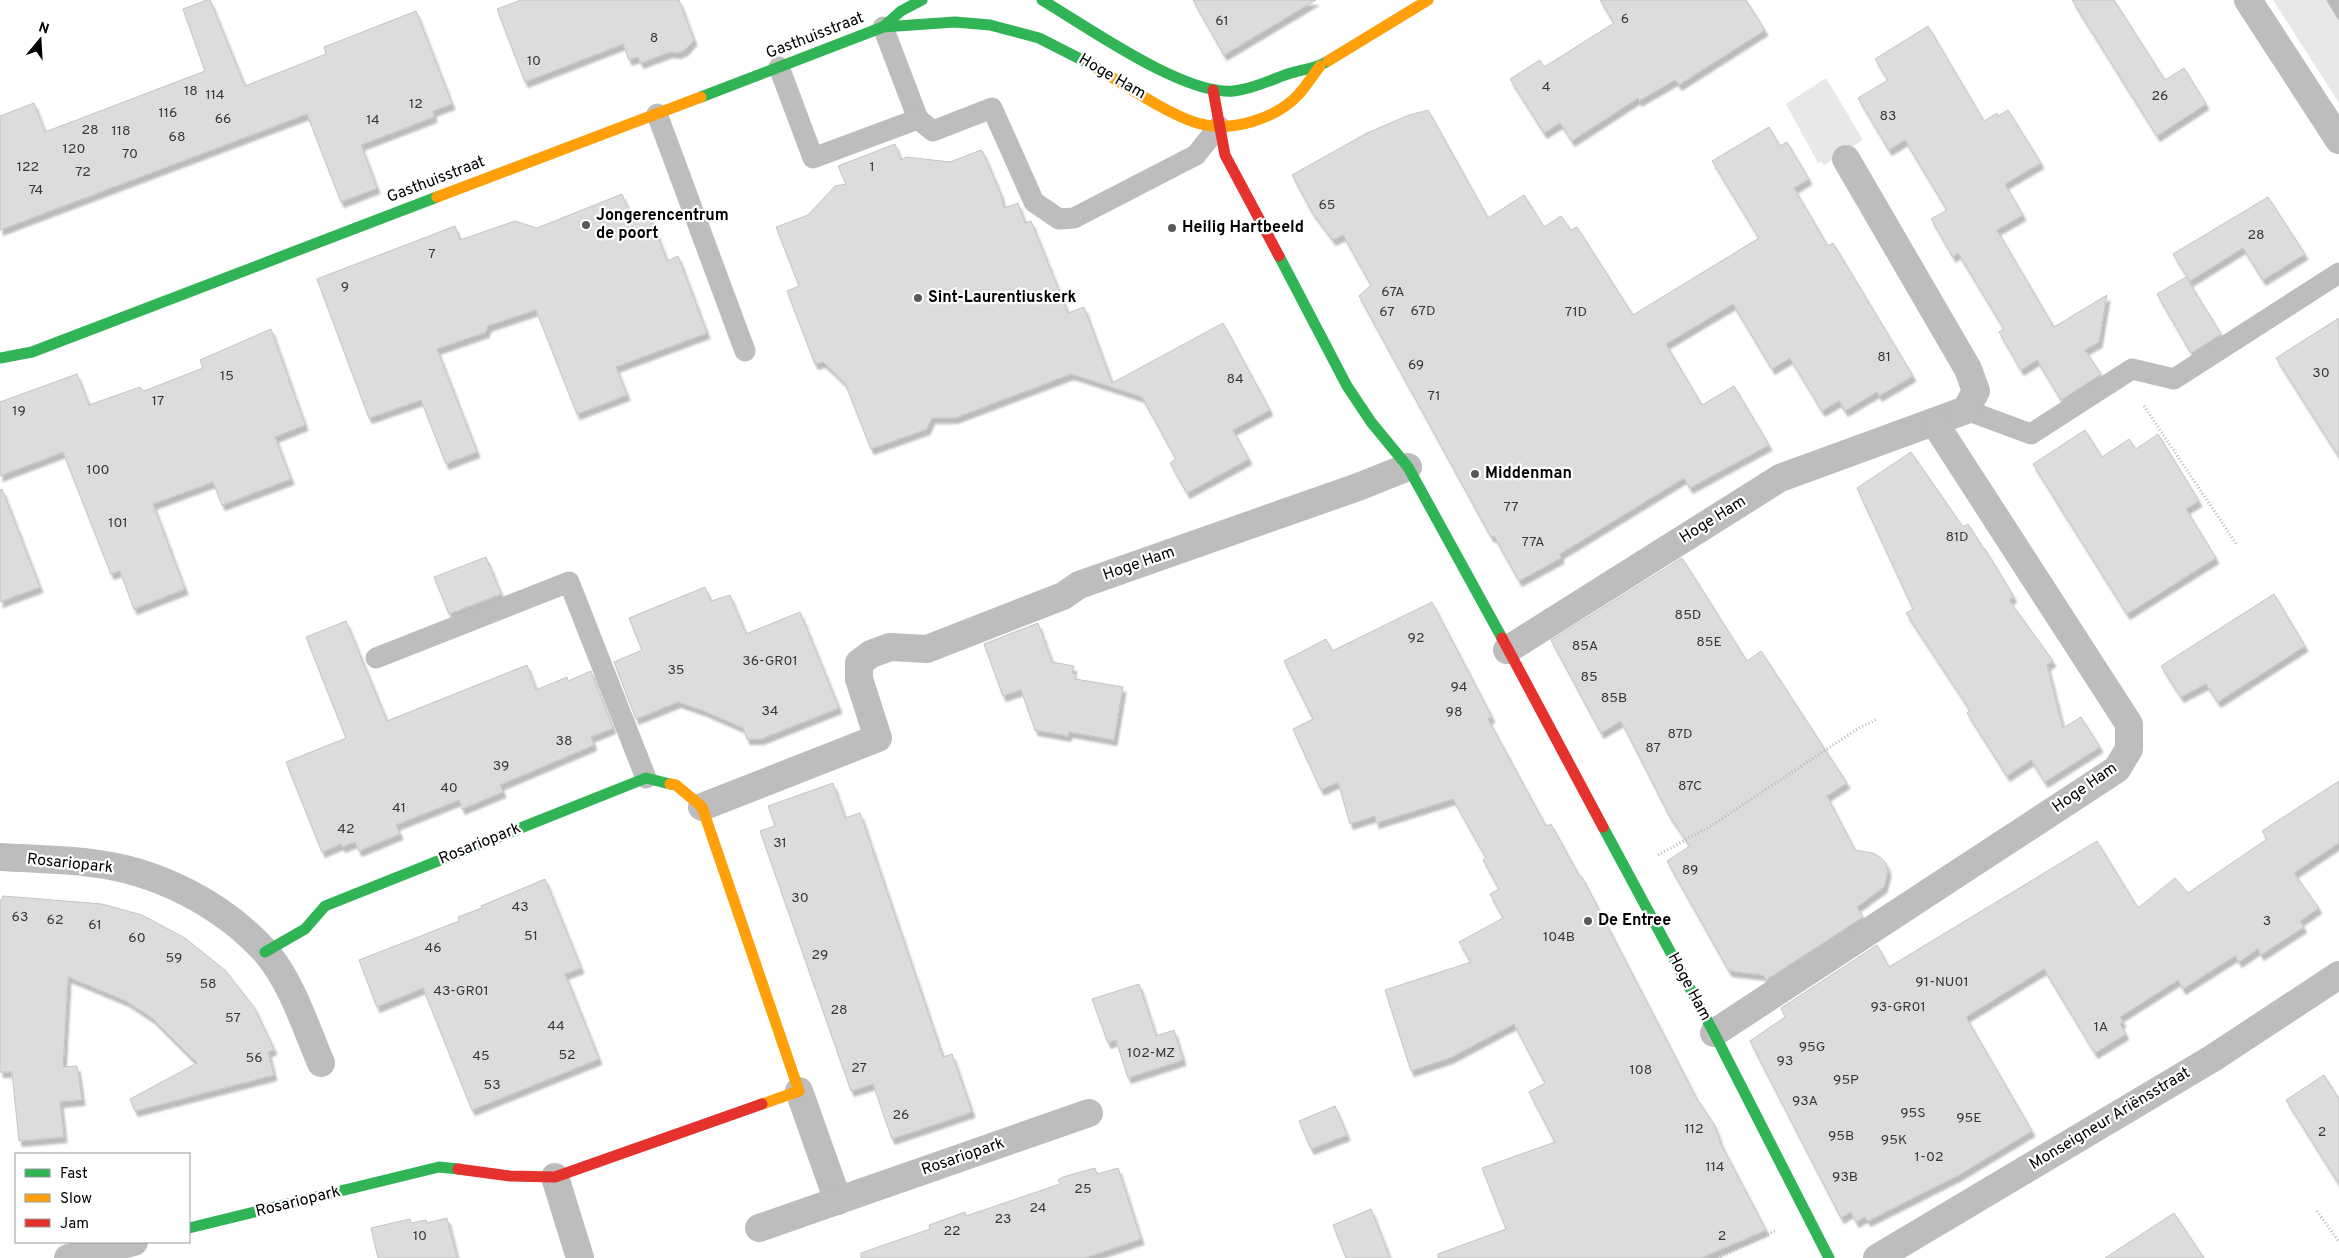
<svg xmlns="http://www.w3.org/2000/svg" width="2339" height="1258" viewBox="0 0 2339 1258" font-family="Overpass,sans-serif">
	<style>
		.green { fill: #e8e8e8 }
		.water { fill: #bababa }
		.building { fill: #dcdcdc; stroke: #c4c4c4; filter: url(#shadow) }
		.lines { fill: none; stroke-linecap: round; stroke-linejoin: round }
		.path { stroke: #b8b8b8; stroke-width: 3; stroke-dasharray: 1 2.5; stroke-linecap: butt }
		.lane { stroke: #bdbdbd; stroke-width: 21 }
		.street { stroke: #bdbdbd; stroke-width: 28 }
		.fast { stroke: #30b455; stroke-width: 11 }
		.slow { stroke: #ff9f0a; stroke-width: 11 }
		.jam { stroke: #e5322d; stroke-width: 11 }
		.poi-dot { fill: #595959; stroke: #fff; stroke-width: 2 }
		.labels { text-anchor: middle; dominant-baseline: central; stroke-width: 4.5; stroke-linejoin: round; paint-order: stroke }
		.number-label { font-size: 14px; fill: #373737 }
		.street-label { font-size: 16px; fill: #000; stroke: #fff }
		.poi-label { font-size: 16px; font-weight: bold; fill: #000; stroke: #fff; text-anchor: start }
	</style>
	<defs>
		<filter id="shadow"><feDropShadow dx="3" dy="5.5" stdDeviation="1" flood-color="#0004"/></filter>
	</defs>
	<rect width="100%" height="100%" fill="#fff"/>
	<g class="green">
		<polygon points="2273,0 2326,0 2339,21 2339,103"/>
		<polygon points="1826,78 1863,140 1824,165 1821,161 1818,163 1786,104"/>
	</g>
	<polygon class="water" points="2326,0 2339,0 2339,21"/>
	<g class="building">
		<polygon points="207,0 210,0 245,86 326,54 324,47 416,11 452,104 433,111 434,117 361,145 377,188 341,202 307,114 0,230 0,116 34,103 45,132 205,71 183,9"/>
		<polygon points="521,0 679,0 694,40 685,50 678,53 670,52 641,63 638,57 629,60 623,44 525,82 497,9"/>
		<polygon points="1193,0 1316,0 1224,55"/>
		<polygon points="1600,0 1746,0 1765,30 1679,85 1675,80 1639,101 1638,98 1572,141 1560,123 1544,133 1510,79 1540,60 1544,67 1614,23"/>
		<polygon points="2072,0 2114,0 2165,80 2184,68 2206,104 2157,136"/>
		<polygon points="1928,26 1984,121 1997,113 1998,116 2008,110 2041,163 2005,184 2023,215 1997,230 2054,327 2107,295 2099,342 2085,350 2101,374 2061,400 2037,360 2021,370 1999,332 2004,329 1958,253 1953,257 1931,219 1947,210 1905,140 1889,150 1858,98 1888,80 1875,59"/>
		<polygon points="1428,110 1488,218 1524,195 1544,227 1561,216 1571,230 1577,227 1633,315 1759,238 1712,161 1769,127 1780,146 1787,142 1809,179 1794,188 1828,246 1833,243 1913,376 1879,396 1877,392 1845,411 1839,401 1822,411 1790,358 1772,369 1733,304 1666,344 1702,405 1734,386 1769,445 1690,488 1684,478 1560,554 1561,558 1519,581 1494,536 1491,537 1359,296 1371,285 1343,235 1333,240 1312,212 1292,175 1367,133 1409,115"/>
		<polygon points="895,144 901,160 906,157 950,162 981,150 983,152 1000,192 1004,208 1018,203 1025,223 1031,221 1068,313 1084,307 1112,383 1223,323 1270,410 1233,430 1249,459 1187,493 1170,463 1176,459 1142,397 1071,374 955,418 932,418 927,429 871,449 845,383 823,362 815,364 787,291 799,286 776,227 808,215 835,186 846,184 838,166"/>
		<polygon points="622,194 631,216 648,210 667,261 678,256 707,333 616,367 627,395 577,414 536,310 488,326 486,332 437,349 477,452 446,464 421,400 369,418 317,279 455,226 460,240 515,221 537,228"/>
		<polygon points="2268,197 2305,254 2263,280 2243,248 2190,281 2173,254"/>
		<polygon points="2186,277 2221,334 2191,353 2157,294"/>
		<polygon points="2339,318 2339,457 2276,358"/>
		<polygon points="271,329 305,425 275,437 291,479 222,505 213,482 153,504 185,589 134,609 120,571 111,574 63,452 0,476 0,402 77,374 89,405 140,387 144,391 203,368 200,360"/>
		<polygon points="2085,430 2102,457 2129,439 2136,449 2158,434 2199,501 2186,509 2216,558 2127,614 2033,464"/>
		<polygon points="1911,452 1963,527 1968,524 1983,548 1985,549 2014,597 2009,600 2053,661 2047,665 2063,728 2081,717 2100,747 2045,782 2031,760 2007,776 1967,713 1970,710 1906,613 1913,609 1857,488"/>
		<polygon points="2,489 40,587 0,602 0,490"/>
		<polygon points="486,557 501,594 449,614 434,577"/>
		<polygon points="1682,558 1747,661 1761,651 1847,783 1827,796 1855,850 1873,853 1880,857 1886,863 1888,871 1884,887 1857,907 1863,917 1766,980 1763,975 1729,971 1667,861 1690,846 1670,817 1621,721 1601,733 1551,640"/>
		<polygon points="705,587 711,601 730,595 746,634 800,612 839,708 761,739 747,739 743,728 704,711 678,702 636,719 614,662 642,650 629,618"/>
		<polygon points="2274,594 2305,646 2218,702 2206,684 2181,697 2161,666"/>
		<polygon points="1432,602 1492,717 1488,719 1546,826 1551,824 1580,877 1582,877 1697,1099 1714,1124 1721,1144 1766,1230 1701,1258 1438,1258 1438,1254 1506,1229 1482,1168 1555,1142 1529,1092 1545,1083 1514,1024 1450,1058 1411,1071 1385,990 1471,962 1459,942 1503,918 1490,894 1499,889 1483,860 1486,858 1453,799 1376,823 1375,816 1350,824 1338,782 1321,790 1293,729 1313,719 1284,661 1326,639 1332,651"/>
		<polygon points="346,621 387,721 527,665 536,690 567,677 568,681 591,671 613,728 591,737 594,745 500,785 503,792 462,809 459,800 396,825 400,834 359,851 355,842 342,847 341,844 322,852 286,762 346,738 306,637"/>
		<polygon points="1038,623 1052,662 1074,666 1072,673 1076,674 1075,679 1123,687 1114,740 1069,732 1068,736 1035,730 1021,690 1003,696 984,644"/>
		<polygon points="2339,781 2339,843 2294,873 2319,908 2300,921 2304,927 2261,955 2258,949 2239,962 2235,956 2183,989 2178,980 2120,1017 2123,1022 2120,1024 2126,1034 2095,1053 2044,969 1966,1017 2032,1131 1959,1175 1868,1221 1865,1217 1856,1222 1851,1212 1841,1218 1750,1041 1785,1017 1781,1008 1877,945 1889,967 2097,841 2138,908 2175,878 2188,893 2267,839 2262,831"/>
		<polygon points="833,783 845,818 860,813 943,1057 952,1054 972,1112 892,1139 873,1084 851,1091 760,831 775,826 768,806"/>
		<polygon points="545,879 581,968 565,974 599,1059 472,1110 423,988 377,1007 359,960 459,921 458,917 482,908 481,906"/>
		<polygon points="3,896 102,904 142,915 185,938 225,970 254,1007 274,1049 268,1052 274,1075 135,1111 130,1099 197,1063 152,1018 126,1001 68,977 63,1067 77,1066 82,1100 60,1102 64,1137 19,1141 12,1072 0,1072 0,900 2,900"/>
		<polygon points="1139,984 1156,1036 1174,1030 1183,1060 1128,1078 1116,1040 1108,1043 1092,999"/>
		<polygon points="2324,1075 2339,1099 2339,1184 2286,1100"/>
		<polygon points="1335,1106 1347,1135 1311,1149 1299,1121"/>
		<polygon points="1095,1168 1097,1174 1118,1168 1141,1239 1085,1258 861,1258 861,1253 930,1229 929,1225 965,1212 966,1216 1060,1184 1058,1180 1063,1177"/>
		<polygon points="1371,1209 1390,1258 1346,1258 1333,1225"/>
		<polygon points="2174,1213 2204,1258 2105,1258"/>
		<polygon points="447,1218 457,1258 378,1258 371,1228 410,1219 411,1223 426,1220 427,1223"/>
	</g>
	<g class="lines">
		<g class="path">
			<polyline points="2144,406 2237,545"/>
			<polyline points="1658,855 1709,827 1859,728 1876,720"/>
			<polyline points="2317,1211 2339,1242"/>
			<polyline points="1717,1258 1775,1231"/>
		</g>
		<g class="lane">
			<polyline points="883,27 918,119"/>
			<polyline points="779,67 813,158 918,119 933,131 992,108 1034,202 1059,219 1074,218 1196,155 1219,126"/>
			<polyline points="657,114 745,351"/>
			<polyline points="1966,410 2031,434 2132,369 2174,379 2339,273"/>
			<polyline points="376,658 569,582 646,778"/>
		</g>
		<g class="street">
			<polyline points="2248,0 2339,140"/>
			<polyline points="1507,650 1780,478 1966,410 1976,391 1968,369 1846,159"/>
			<polyline points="702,807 878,738 859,679 859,663 871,654 890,647 927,649 1063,596 1079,585 1358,487 1408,467"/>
			<path d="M0,857C30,859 61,859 91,863C155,870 221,903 265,951C292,982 305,1026 321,1063"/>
			<polyline points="1714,1033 2117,769 2129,749 2129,724 1934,422"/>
			<polyline points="799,1091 838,1201"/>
			<polyline points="555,1177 580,1258"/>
			<polyline points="759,1228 1089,1113"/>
			<polyline points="68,1258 134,1242"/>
			<polyline points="1877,1258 2213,1058 2339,975"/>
		</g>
		<g class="fast">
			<path d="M1042,0C1086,26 1184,96 1234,91C1253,89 1270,80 1288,74C1302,69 1316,69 1328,61"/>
			<polyline points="883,27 901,11 922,0"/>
			<polyline points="701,97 883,27 955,22 990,25 1039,38 1090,64"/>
			<polyline points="1279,256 1347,386 1371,422 1408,467 1502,638"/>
			<polyline points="0,358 32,352 437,197"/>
			<polyline points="1603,827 1714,1033 1829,1258"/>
			<polyline points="265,952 305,929 325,906 646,778 670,784"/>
			<polyline points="189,1228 439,1167 458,1169"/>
		</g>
		<g class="slow">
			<polyline points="1328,61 1428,0"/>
			<path d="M1090,64C1121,82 1165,113 1197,123C1231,133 1276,119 1299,94C1307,85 1313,75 1320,66"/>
			<polyline points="437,197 701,97"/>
			<polyline points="670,784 676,785 702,807 799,1091 762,1104"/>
		</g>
		<g class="jam">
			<polyline points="1213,90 1225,155 1279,256"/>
			<polyline points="1502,638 1603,827"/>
			<polyline points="458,1169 510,1176 555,1177 762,1104"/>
		</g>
	</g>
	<g class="poi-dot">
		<circle cx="586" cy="225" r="5"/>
		<circle cx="1172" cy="228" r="5"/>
		<circle cx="918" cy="298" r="5"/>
		<circle cx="1475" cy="474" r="5"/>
		<circle cx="1588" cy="921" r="5"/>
	</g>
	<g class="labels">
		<g class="number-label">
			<text x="1625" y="19">6</text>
			<text x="1222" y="21">61</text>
			<text x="654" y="38">8</text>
			<text x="534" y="61">10</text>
			<text x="1546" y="87">4</text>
			<text x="191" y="91">18</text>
			<text x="215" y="95">114</text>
			<text x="2160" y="96">26</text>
			<text x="416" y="104">12</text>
			<text x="168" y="113">116</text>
			<text x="1888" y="116">83</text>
			<text x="223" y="119">66</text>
			<text x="373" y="120">14</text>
			<text x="90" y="130">28</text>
			<text x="121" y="131">118</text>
			<text x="177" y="137">68</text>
			<text x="74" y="149">120</text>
			<text x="130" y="154">70</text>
			<text x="28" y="167">122</text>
			<text x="872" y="167">1</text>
			<text x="83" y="172">72</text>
			<text x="36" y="190">74</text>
			<text x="1327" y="205">65</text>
			<text x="2256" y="235">28</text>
			<text x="432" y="254">7</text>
			<text x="345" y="287">9</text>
			<text x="1393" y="292">67A</text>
			<text x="1423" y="311">67D</text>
			<text x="1387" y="312">67</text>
			<text x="1576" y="312">71D</text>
			<text x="1884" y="357">81</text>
			<text x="1416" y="365">69</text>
			<text x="2321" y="373">30</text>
			<text x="227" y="376">15</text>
			<text x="1235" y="379">84</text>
			<text x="1434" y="396">71</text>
			<text x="158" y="401">17</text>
			<text x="19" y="411">19</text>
			<text x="98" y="470">100</text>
			<text x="1511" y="507">77</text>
			<text x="118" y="523">101</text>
			<text x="1957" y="537">81D</text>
			<text x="1533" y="542">77A</text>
			<text x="1688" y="615">85D</text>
			<text x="1416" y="638">92</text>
			<text x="1709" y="642">85E</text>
			<text x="1585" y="646">85A</text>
			<text x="770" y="661">36-GR01</text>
			<text x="676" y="670">35</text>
			<text x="1589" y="677">85</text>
			<text x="1459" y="687">94</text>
			<text x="1614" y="698">85B</text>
			<text x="770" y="711">34</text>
			<text x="1454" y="712">98</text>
			<text x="1680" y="734">87D</text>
			<text x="564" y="741">38</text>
			<text x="1653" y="748">87</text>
			<text x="501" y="766">39</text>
			<text x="1690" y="786">87C</text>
			<text x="449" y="788">40</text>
			<text x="399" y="808">41</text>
			<text x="346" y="829">42</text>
			<text x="780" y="843">31</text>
			<text x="1690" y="870">89</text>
			<text x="800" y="898">30</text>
			<text x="520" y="907">43</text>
			<text x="20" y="917">63</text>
			<text x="55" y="920">62</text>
			<text x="2267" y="921">3</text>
			<text x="95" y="925">61</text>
			<text x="531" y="936">51</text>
			<text x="1559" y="937">104B</text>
			<text x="137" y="938">60</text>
			<text x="433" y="948">46</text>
			<text x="820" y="955">29</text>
			<text x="174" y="958">59</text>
			<text x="1942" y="982">91-NU01</text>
			<text x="208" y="984">58</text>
			<text x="461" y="991">43-GR01</text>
			<text x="1898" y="1007">93-GR01</text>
			<text x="839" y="1010">28</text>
			<text x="233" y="1018">57</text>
			<text x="556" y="1026">44</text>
			<text x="2101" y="1027">1A</text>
			<text x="1812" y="1047">95G</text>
			<text x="1151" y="1053">102-MZ</text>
			<text x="567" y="1055">52</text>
			<text x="481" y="1056">45</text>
			<text x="254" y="1058">56</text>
			<text x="1785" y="1061">93</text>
			<text x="859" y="1068">27</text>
			<text x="1641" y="1070">108</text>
			<text x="1846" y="1080">95P</text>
			<text x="492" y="1085">53</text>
			<text x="1805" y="1101">93A</text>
			<text x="1913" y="1113">95S</text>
			<text x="901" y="1115">26</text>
			<text x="1969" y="1118">95E</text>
			<text x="1694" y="1129">112</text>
			<text x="2322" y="1132">2</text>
			<text x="1841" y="1136">95B</text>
			<text x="1894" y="1140">95K</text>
			<text x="1929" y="1157">1-02</text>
			<text x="1715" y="1167">114</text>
			<text x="1845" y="1177">93B</text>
			<text x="1083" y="1189">25</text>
			<text x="1038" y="1208">24</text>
			<text x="1003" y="1219">23</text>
			<text x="952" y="1231">22</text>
			<text x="420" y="1236">10</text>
			<text x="1722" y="1236">2</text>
		</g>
		<g class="street-label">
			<text transform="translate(815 36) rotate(-21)">Gasthuisstraat</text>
			<text transform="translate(1112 77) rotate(30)">Hoge Ham</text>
			<text transform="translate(436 180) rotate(-21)">Gasthuisstraat</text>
			<text transform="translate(1713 520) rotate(-32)">Hoge Ham</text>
			<text transform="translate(1139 564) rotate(-19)">Hoge Ham</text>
			<text transform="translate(2085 788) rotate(-35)">Hoge Ham</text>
			<text transform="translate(480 844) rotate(-22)">Rosariopark</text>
			<text transform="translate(70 864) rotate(6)">Rosariopark</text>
			<text transform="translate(1689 987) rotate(62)">Hoge Ham</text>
			<text transform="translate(2110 1119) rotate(-31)">Monseigneur Ariënsstraat</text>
			<text transform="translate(963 1157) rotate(-19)">Rosariopark</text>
			<text transform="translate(298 1202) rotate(-14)">Rosariopark</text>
		</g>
		<g class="poi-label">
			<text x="596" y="216">Jongerencentrum<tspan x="596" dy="18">de poort</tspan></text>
			<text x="1182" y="228">Heilig Hartbeeld</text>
			<text x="928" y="298">Sint-Laurentiuskerk</text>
			<text x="1485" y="474">Middenman</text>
			<text x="1598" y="921">De Entree</text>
		</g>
	</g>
	<rect x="15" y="1153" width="175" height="90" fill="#ffffff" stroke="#999999"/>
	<rect x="25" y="1169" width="25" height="8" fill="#30b455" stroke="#999999"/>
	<text x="60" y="1178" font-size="15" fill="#000000">Fast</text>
	<rect x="25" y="1194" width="25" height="8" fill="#ff9f0a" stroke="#999999"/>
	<text x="60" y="1203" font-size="15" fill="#000000">Slow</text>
	<rect x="25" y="1219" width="25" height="8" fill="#e5322d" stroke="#999999"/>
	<text x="60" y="1228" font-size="15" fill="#000000">Jam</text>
	<g transform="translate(40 40) rotate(18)" stroke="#ffffff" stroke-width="4" paint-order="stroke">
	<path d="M0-4L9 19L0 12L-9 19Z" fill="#000000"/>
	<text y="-8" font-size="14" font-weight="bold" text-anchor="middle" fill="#000000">N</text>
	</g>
</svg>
